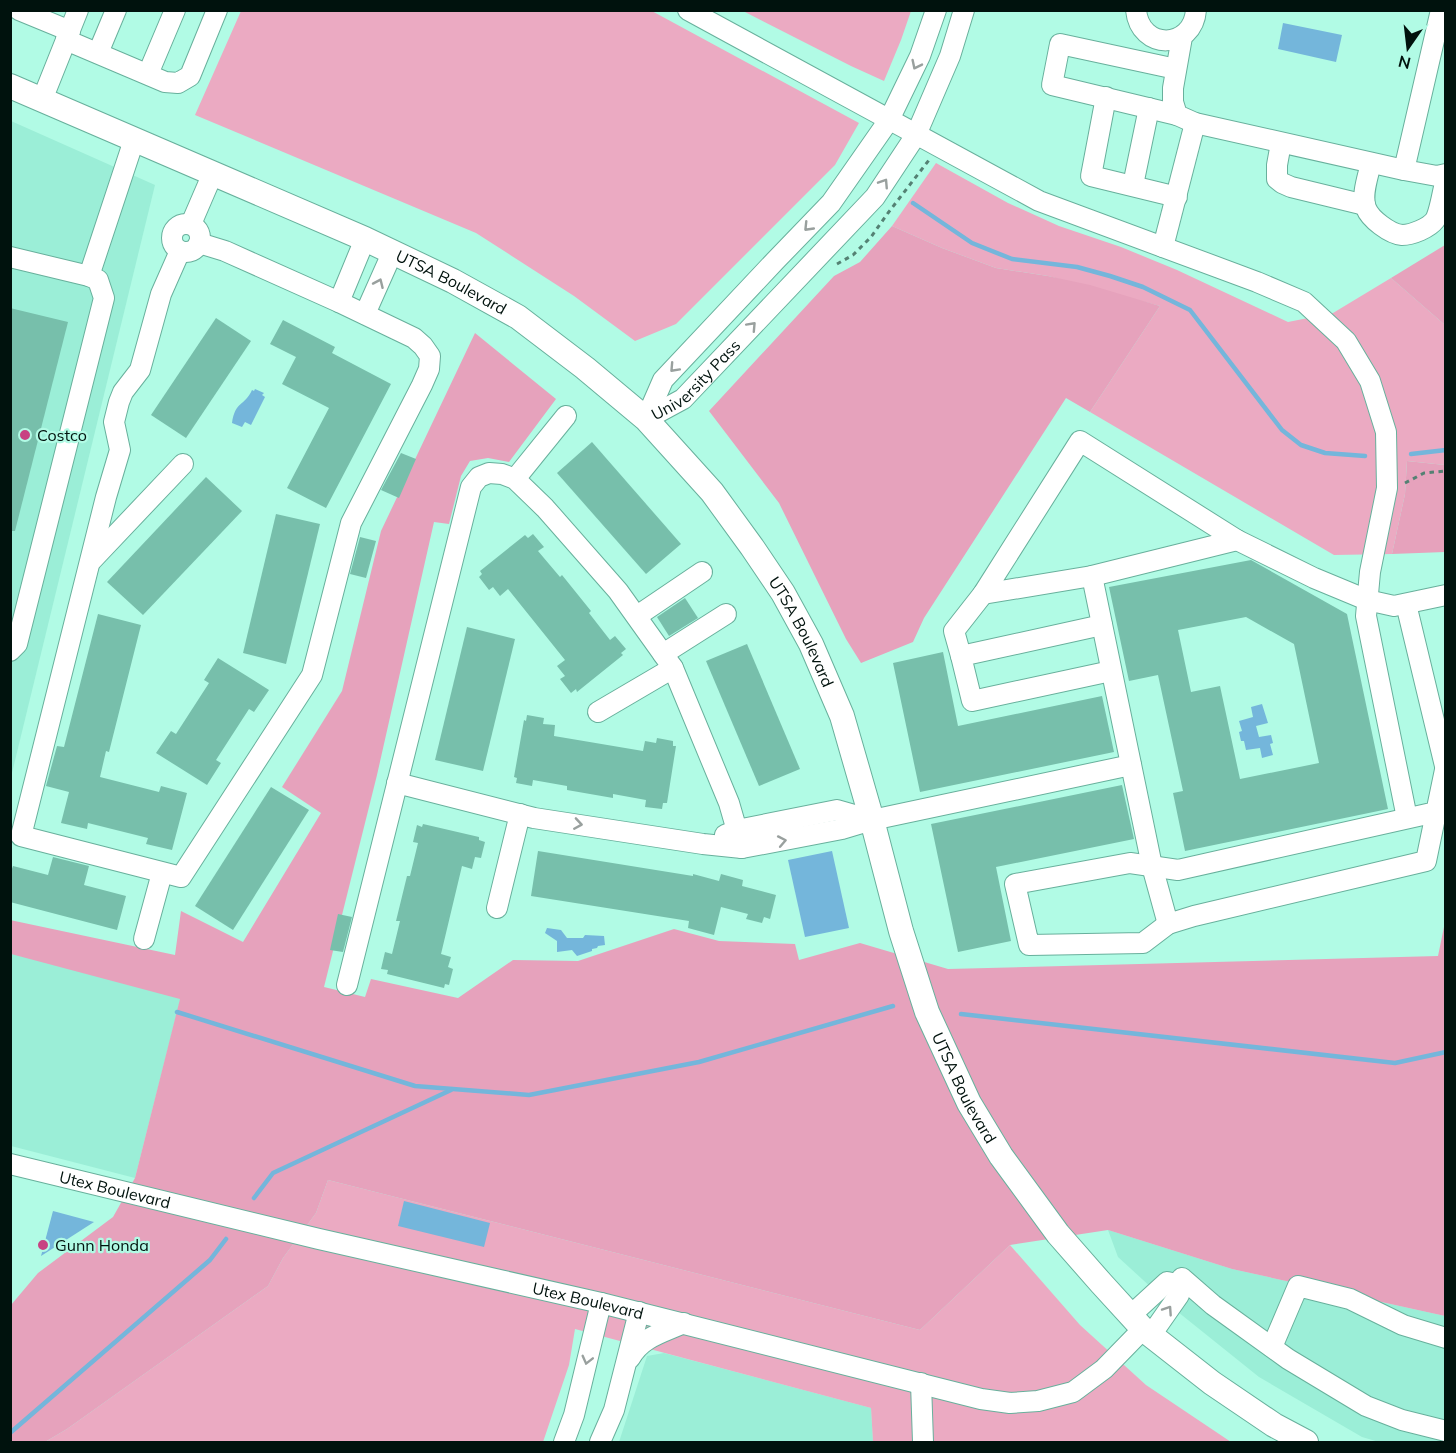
<svg xmlns="http://www.w3.org/2000/svg" width="1456" height="1453" viewBox="0 0 1456 1453" font-family="Mulish,sans-serif">
	<style>
		.built { fill: #9beed7 }
		.green { fill: #ebaac2 }
		.forest { fill: #e6a2bc }
		.water { fill: #74b6db }
		.lines { fill: none; stroke-linecap: round; stroke-linejoin: round }
		.stream { stroke: #74b6db; stroke-width: 4.5 }
		.building { fill: #77bfab; fill-rule: evenodd }
		.minor-casing { stroke: #68b09c; stroke-width: 22 }
		.major-casing { stroke: #68b09c; stroke-width: 26 }
		.path { stroke: #548173; stroke-width: 3; stroke-dasharray: 4.5 4.5; stroke-linecap: butt }
		.minor { stroke: #fff; stroke-width: 20 }
		.major { stroke: #fff; stroke-width: 24 }
		.oneway { stroke: #99a09e }
		.poi-dot { fill: #c84282; stroke: #b1fbe5; stroke-width: 2 }
		.labels { text-anchor: middle; dominant-baseline: central; stroke-width: 4.5; stroke-linejoin: round; paint-order: stroke }
		.street-label { font-size: 16px; fill: #00120d; stroke: #b1fbe5 }
		.poi-label { font-size: 16px; fill: #00120d; stroke: #b1fbe5; text-anchor: start }
	</style>
	<rect width="100%" height="100%" fill="#b1fbe5"/>
	<g class="built">
		<polygon points="11,121 155,185 11,777"/>
		<polygon points="10,943 184,985 135,1178 11,1146"/>
		<polygon points="1108,1230 1232,1269 1445,1316 1445,1442 1379,1442 1362,1437 1259,1377 1178,1312 1118,1257"/>
		<polygon points="664,1353 871,1408 873,1442 619,1442 647,1356"/>
	</g>
	<g class="green">
		<polygon points="650,10 859,123 835,165 676,324 635,341 574,296 476,233 195,115 241,11"/>
		<polygon points="743,11 911,11 901,40 884,81 851,66"/>
		<polygon points="936,163 1008,203 1059,226 1121,247 1177,270 1288,322 1333,313 1391,278 1445,325 1445,465 1407,461 1405,494 1392,554 1334,555 1090,412 1160,306 1048,276 996,268 942,248 892,226"/>
		<polygon points="328,1180 920,1330 1010,1245 1080,1325 1146,1385 1231,1442 873,1442 871,1408 575,1329 569,1365 543,1442 45,1442 67,1429 268,1286 283,1258 316,1213"/>
	</g>
	<g class="forest">
		<polygon points="892,226 942,248 996,268 1048,276 1090,285 1160,306 1090,412 1066,398 924,618 913,642 861,663 846,639 779,503 709,411 834,276 860,262"/>
		<polygon points="1445,245 1445,325 1391,278"/>
		<polygon points="475,333 556,399 509,462 488,458 470,461 461,476 449,524 434,522 377,775 324,987 365,997 371,979 458,998 513,960 578,961 674,929 719,941 795,944 799,960 860,943 948,969 1438,956 1445,922 1445,1316 1232,1269 1108,1230 1010,1245 920,1330 328,1180 316,1213 283,1258 268,1286 67,1429 45,1442 11,1442 11,1305 38,1273 113,1217 135,1178 180,999 11,954 10,920 175,955 181,911 243,942 321,813 282,787 342,691 381,531"/>
		<polygon points="1407,461 1445,465 1445,552 1392,554 1405,494"/>
	</g>
	<g class="water">
		<polygon points="1283,23 1342,35 1336,62 1278,49"/>
		<path d="M255,389L264,393L262,395L265,397L251,425L245,422L242,427L232,423C235,401 245,406 252,390L254,391Z"/>
		<polygon points="1262,704 1268,723 1256,726 1259,737 1271,735 1273,743 1270,744 1273,755 1262,758 1260,748 1246,750 1244,741 1241,741 1239,732 1242,731 1239,721 1253,717 1251,707"/>
		<polygon points="832,851 849,928 805,937 788,860"/>
		<polygon points="547,928 561,930 567,938 583,938 585,935 604,936 605,945 598,946 597,948 592,949 592,951 577,956 572,950 557,952 557,941 545,933"/>
		<polygon points="404,1201 490,1223 484,1247 398,1226"/>
		<polygon points="53,1211 94,1222 41,1256"/>
	</g>
	<g class="lines">
		<g class="stream">
			<polyline points="913,203 972,243 1012,259 1077,267 1110,276 1143,287 1190,310 1282,430 1301,445 1325,453 1365,456"/>
			<polyline points="1411,454 1446,450"/>
			<polyline points="177,1012 415,1086 529,1095 699,1062 893,1006"/>
			<polyline points="961,1014 1395,1063 1446,1052"/>
			<polyline points="254,1198 273,1173 451,1090"/>
			<polyline points="10,1433 210,1260 226,1239"/>
		</g>
	</g>
	<g class="building">
		<polygon points="10,308 68,322 15,531 10,531"/>
		<polygon points="216,318 251,341 186,438 151,415"/>
		<polygon points="283,320 335,347 332,353 391,384 326,508 287,488 329,408 282,384 296,357 270,344"/>
		<polygon points="592,442 681,544 646,574 557,473"/>
		<polygon points="401,453 416,459 399,498 381,490"/>
		<polygon points="206,477 242,511 143,615 107,582"/>
		<polygon points="276,514 320,524 286,664 243,653"/>
		<polygon points="533,534 544,547 538,551 560,577 562,575 591,611 589,613 610,640 615,636 626,649 621,653 623,655 577,692 576,689 571,693 560,679 565,676 557,666 565,660 508,589 500,596 493,587 489,590 479,577 482,574 480,571 525,535 528,538"/>
		<polygon points="360,537 376,541 366,578 350,574"/>
		<path d="M1251,560L1347,614L1388,809L1185,851L1173,793L1183,791L1158,675L1129,681L1109,587ZM1246,617L1294,644L1319,763L1240,779L1220,686L1191,692L1178,630Z"/>
		<polygon points="685,598 698,618 669,636 657,617"/>
		<polygon points="98,614 141,625 109,752 106,751 100,777 159,792 161,786 187,793 172,850 146,844 148,838 88,823 87,829 61,823 69,792 46,786 57,746 64,747"/>
		<polygon points="467,627 515,639 483,771 435,760"/>
		<polygon points="747,644 800,769 759,786 706,661"/>
		<polygon points="943,652 958,726 1102,696 1114,752 920,792 893,663"/>
		<polygon points="218,658 269,690 254,712 249,709 216,760 221,763 207,785 156,753 171,731 176,734 209,683 204,680"/>
		<polygon points="527,715 544,718 543,724 555,725 554,736 643,751 645,741 656,743 657,738 673,741 673,746 676,746 667,803 663,803 662,809 645,807 646,800 613,794 613,798 567,790 567,786 533,780 532,786 516,783 517,778 514,777 524,720 526,721"/>
		<polygon points="1122,785 1134,839 996,867 1011,941 958,952 931,824"/>
		<polygon points="271,787 309,810 233,930 195,906"/>
		<polygon points="423,824 479,837 479,840 485,842 481,858 475,857 472,869 462,866 441,954 451,957 448,967 453,969 449,985 445,984 444,988 387,974 388,970 381,969 385,952 392,954 400,921 396,921 407,876 410,876 418,843 413,842 417,825 422,827"/>
		<polygon points="538,851 693,876 693,874 719,881 721,874 743,880 742,886 776,895 770,919 764,917 762,923 746,919 748,914 721,907 714,935 688,928 689,921 531,896"/>
		<polygon points="53,857 89,866 84,885 126,896 117,930 10,902 10,874 13,866 48,875"/>
		<polygon points="338,914 352,917 343,952 330,950"/>
	</g>
	<g class="lines">
		<defs>
			<g id="minor">
				<polyline points="19,10 70,31"/>
				<polyline points="688,10 1039,201 1257,282 1304,302 1346,341 1370,381 1386,432 1387,488 1370,572 1366,616 1407,818"/>
				<path d="M1136,10C1140,51 1193,50 1196,10"/>
				<polyline points="1182,37 1173,88 1173,102 1177,115 1195,123 1404,170 1441,10"/>
				<polyline points="66,40 165,82 178,83 190,76 217,10"/>
				<polyline points="98,53 116,10"/>
				<polyline points="1176,69 1060,44 1052,85 1177,115"/>
				<polyline points="148,74 175,10"/>
				<polyline points="1106,97 1091,176 1177,197"/>
				<polyline points="42,100 78,10"/>
				<polyline points="1281,143 1277,165 1277,179 1282,183 1291,187 1365,205"/>
				<path d="M1371,163C1368,177 1361,195 1366,208C1370,219 1390,234 1402,235C1412,235 1429,228 1435,220C1440,212 1443,189 1446,179"/>
				<polyline points="1404,170 1437,176 1446,174"/>
				<polyline points="1133,185 1149,108"/>
				<circle cx="186" cy="238" r="14"/>
				<polyline points="191,224 213,173"/>
				<polyline points="1163,247 1195,123"/>
				<polyline points="180,251 161,294 140,370 123,392 119,402 114,422 120,450 106,497 21,836 181,877 312,675 351,523 422,385 429,369 430,356 423,346 414,338 339,302 225,251 199,243"/>
				<polyline points="10,257 89,276 98,280 104,298 17,644 10,651"/>
				<polyline points="89,276 134,140"/>
				<polyline points="339,302 365,239"/>
				<polyline points="365,314 393,251"/>
				<path id="s1" d="M646,419L683,399L875,197L916,135L950,56L964,10"/>
				<polyline points="646,419 663,380 775,261 831,203 889,120 920,56 936,10"/>
				<polyline points="515,479 566,416"/>
				<polyline points="92,560 183,464"/>
				<polyline points="1092,576 983,594 1080,441 1237,540 1314,578 1367,600 1394,606 1446,595"/>
				<polyline points="1406,604 1445,766"/>
				<polyline points="637,616 702,572"/>
				<polyline points="1102,625 961,656 972,701 1111,671"/>
				<polyline points="663,654 726,614"/>
				<polyline points="961,656 954,631 983,594"/>
				<polyline points="598,712 673,668"/>
				<polyline points="397,783 534,818 703,844 742,848 842,829 872,820 1131,765"/>
				<polyline points="1436,812 1178,870 1130,863 1015,884 1029,945 1143,943 1168,924 1194,916 1426,861 1446,765"/>
				<polyline points="725,835 737,830 837,810 872,820"/>
				<polyline points="497,908 520,814"/>
				<polyline points="1168,924 1152,866 1092,576 1237,540"/>
				<polyline points="144,939 162,873"/>
				<polyline points="347,985 471,487 479,477 489,473 502,474 515,479 545,508 618,591 673,668 729,803 742,848"/>
				<path id="s2" d="M10,1164L319,1239L601,1303L981,1399L1010,1403L1038,1401L1073,1392L1104,1369L1143,1329"/>
				<polyline points="1131,1315 1167,1282 1177,1284"/>
				<polyline points="1151,1335 1179,1295 1177,1284 1182,1278 1213,1305 1288,1359 1366,1406 1402,1420 1446,1431"/>
				<polyline points="1272,1347 1298,1286 1350,1299 1403,1325 1446,1338"/>
				<path d="M630,1358C642,1337 662,1333 684,1323"/>
				<polyline points="921,1383 923,1442"/>
				<polyline points="564,1442 574,1415 601,1303"/>
				<polyline points="600,1442 614,1410 639,1312"/>
			</g>
			<g id="major">
				<path id="s3" d="M10,86L365,239L453,281L518,317L585,368L646,419L712,492L752,547L783,593L811,644L842,716L872,820L901,931L927,1012L969,1103L1001,1156L1058,1234L1101,1283L1143,1329L1212,1383L1274,1425L1306,1442"/>
			</g>
		</defs>
		<use href="#minor" class="minor-casing"/>
		<use href="#major" class="major-casing"/>
		<g class="path">
			<polyline points="837,264 853,255 871,237 888,213 929,160"/>
			<polyline points="1405,483 1424,473 1446,471"/>
			<polyline points="1445,941 1446,941"/>
		</g>
		<use href="#minor" class="minor"/>
		<use href="#major" class="major"/>
	</g>
	<defs><path id="oneway-chevron" d="M-2-3.5L2.5 0L-2 3.5" fill="none" stroke-width="1.6" stroke-linecap="round" stroke-linejoin="round" transform="scale(1.5)"/></defs>
	<g class="oneway">
		<use href="#oneway-chevron" transform="translate(916 65) rotate(116)"/>
		<use href="#oneway-chevron" transform="translate(884 183) rotate(-57)"/>
		<use href="#oneway-chevron" transform="translate(808 227) rotate(134)"/>
		<use href="#oneway-chevron" transform="translate(379 283) rotate(-66)"/>
		<use href="#oneway-chevron" transform="translate(752 326) rotate(-47)"/>
		<use href="#oneway-chevron" transform="translate(674 368) rotate(133)"/>
		<use href="#oneway-chevron" transform="translate(578 824) rotate(9)"/>
		<use href="#oneway-chevron" transform="translate(782 841) rotate(-11)"/>
		<use href="#oneway-chevron" transform="translate(1168 1310) rotate(-56)"/>
		<use href="#oneway-chevron" transform="translate(587 1360) rotate(104)"/>
	</g>
	<g class="poi-dot">
		<circle cx="25" cy="435" r="6"/>
		<circle cx="43" cy="1245" r="6"/>
	</g>
	<g class="labels">
		<g class="street-label">
			<text stroke="none"><textPath href="#s3" startOffset="483">UTSA Boulevard</textPath></text>
			<text stroke="none"><textPath href="#s1" startOffset="64">University Pass</textPath></text>
			<text stroke="none"><textPath href="#s3" startOffset="987">UTSA Boulevard</textPath></text>
			<text stroke="none"><textPath href="#s3" startOffset="1473">UTSA Boulevard</textPath></text>
			<text stroke="none"><textPath href="#s2" startOffset="108">Utex Boulevard</textPath></text>
			<text stroke="none"><textPath href="#s2" startOffset="594">Utex Boulevard</textPath></text>
		</g>
		<g class="poi-label">
			<text x="37" y="435">Costco</text>
			<text x="55" y="1245">Gunn Honda</text>
		</g>
	</g>
	<rect width="1456" height="1453" fill="none" stroke="#00120d" stroke-width="24"/>
	<g transform="translate(1408 48) rotate(194)" stroke="#b1fbe5" stroke-width="4.5" paint-order="stroke">
	<path d="M0-4.5L10 22L0 15L-10 22Z" fill="#00120d"/>
	<text y="-9" font-size="16" font-weight="bold" text-anchor="middle" fill="#00120d">N</text>
	</g>
</svg>
